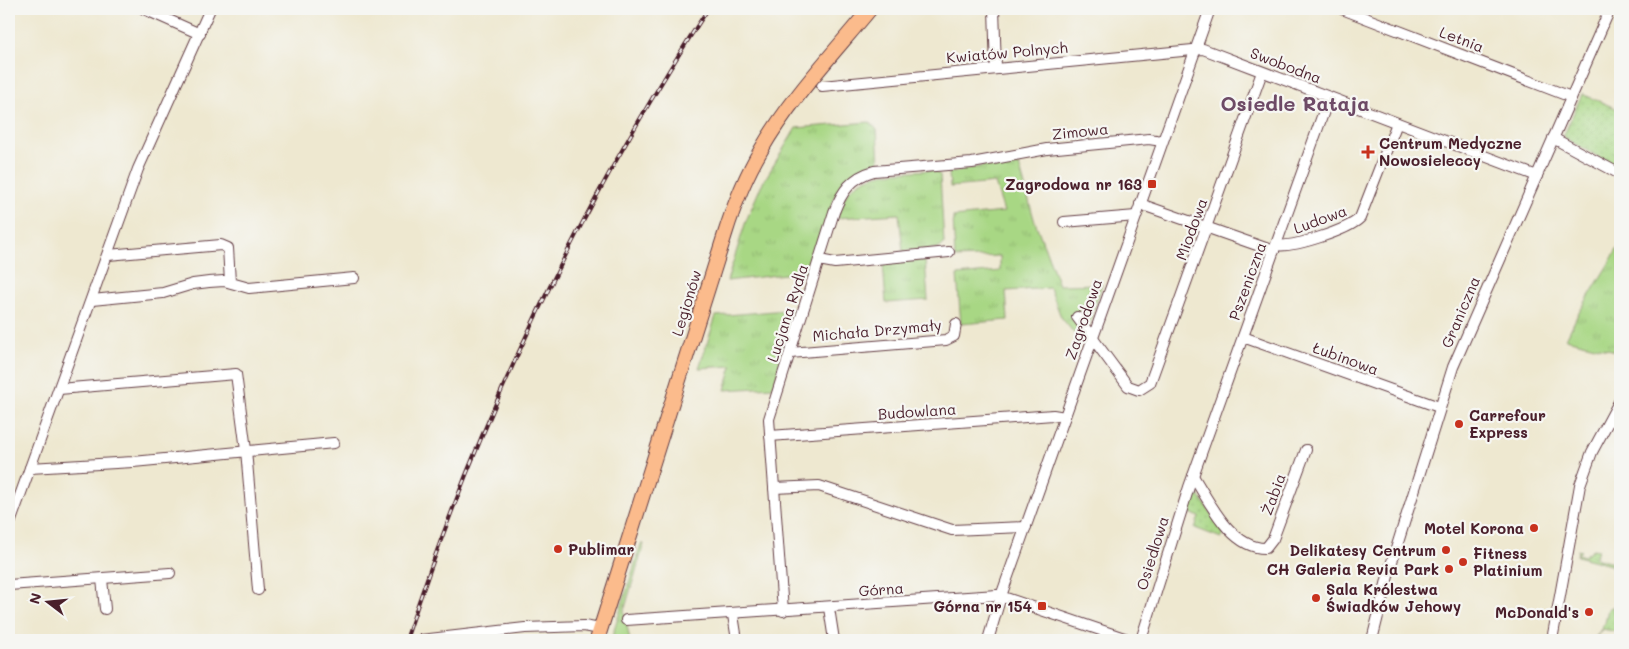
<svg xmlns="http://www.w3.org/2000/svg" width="1629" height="649" viewBox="0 0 1629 649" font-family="Mali,sans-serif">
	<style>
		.grass { fill: url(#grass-tufts); stroke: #797b58 }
		.park { fill: url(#park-dots); stroke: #797b58 }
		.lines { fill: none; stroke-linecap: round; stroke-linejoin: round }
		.minor-casing { stroke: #633d44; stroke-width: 12 }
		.highway-casing { stroke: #633d44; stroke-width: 16 }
		.minor { stroke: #fff; stroke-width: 10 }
		.highway { stroke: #fbbb8c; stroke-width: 14 }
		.rail-casing { stroke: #4a1f2b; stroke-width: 4 }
		.rail { stroke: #f6f6f2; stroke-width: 2; stroke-dasharray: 5.5; stroke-linecap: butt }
		.poi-dot { fill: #c8321e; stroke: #f6f6f2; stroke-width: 2 }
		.labels { text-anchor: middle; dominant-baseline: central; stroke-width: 4.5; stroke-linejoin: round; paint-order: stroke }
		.street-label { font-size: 15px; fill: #4a1f2b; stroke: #f6f6f2 }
		.poi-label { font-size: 15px; font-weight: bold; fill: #4a1f2b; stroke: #f6f6f2; text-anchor: end }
		.district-label { font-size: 20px; font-weight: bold; fill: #6d4a66; stroke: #f6f6f2 }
	</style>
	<defs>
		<pattern id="grass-tufts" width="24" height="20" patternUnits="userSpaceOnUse" patternTransform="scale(1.25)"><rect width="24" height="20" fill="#a8d784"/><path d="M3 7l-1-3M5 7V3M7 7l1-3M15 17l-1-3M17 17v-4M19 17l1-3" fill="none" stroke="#92b872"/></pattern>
		<pattern id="park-dots" width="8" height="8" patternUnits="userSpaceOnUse" patternTransform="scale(1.25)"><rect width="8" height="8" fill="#a8d784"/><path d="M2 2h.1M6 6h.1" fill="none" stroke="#92b872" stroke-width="1.8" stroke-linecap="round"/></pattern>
	</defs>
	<rect width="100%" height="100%" fill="#f6f6f2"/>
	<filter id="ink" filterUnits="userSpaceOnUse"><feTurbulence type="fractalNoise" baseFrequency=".02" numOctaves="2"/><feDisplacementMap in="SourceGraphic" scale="10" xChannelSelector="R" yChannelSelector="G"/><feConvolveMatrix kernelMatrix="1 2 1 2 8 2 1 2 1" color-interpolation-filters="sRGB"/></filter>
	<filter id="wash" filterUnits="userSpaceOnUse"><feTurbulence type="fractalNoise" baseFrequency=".0096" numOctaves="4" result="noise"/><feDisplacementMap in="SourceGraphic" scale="20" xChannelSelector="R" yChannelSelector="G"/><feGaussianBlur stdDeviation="1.12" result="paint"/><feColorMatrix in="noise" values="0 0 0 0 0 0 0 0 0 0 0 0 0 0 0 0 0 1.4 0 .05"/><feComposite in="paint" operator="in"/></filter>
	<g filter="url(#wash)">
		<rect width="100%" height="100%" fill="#eee8d0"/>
		<g class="grass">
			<path d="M870,122L877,130L879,163C861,167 848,174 837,190L810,271L727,281L746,221L761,186L796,128Z"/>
			<polygon points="988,165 993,168 1019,165 1034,219 1059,285 1102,284 1083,344 1061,317 1050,288 1006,291 1008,320 961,324 957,275 1000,271 1000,256 955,258 953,217 1004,212 995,183 950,187 949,173"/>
			<path d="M934,170L940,175L944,244L940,248L903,251L899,214L837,218C841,208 844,194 853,187C873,169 909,172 934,170Z"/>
			<polygon points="1620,245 1620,352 1566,339 1577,316"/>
			<polygon points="925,260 928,300 886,303 883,263"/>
			<polygon points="798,309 773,387 725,390 732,366 699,368 716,316"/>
			<polygon points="641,544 644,544 624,611 630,640 611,640"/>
			<polygon points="1593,549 1598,550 1595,558 1620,565 1620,605 1617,611 1614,610 1620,575 1615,574 1613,568 1610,565 1577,556 1578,550 1581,551 1578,554 1584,556"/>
		</g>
		<g class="park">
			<polygon points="1582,94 1620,110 1620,169 1563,137"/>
			<polygon points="1198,494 1224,533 1221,538 1195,528 1199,517 1188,512 1193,495"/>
			<polygon points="1614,606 1613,611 1620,616 1619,632 1602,629 1594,640 1605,623 1608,609"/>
		</g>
	</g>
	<g filter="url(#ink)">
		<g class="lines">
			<defs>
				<g id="minor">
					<polyline points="144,9 200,34"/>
					<polyline points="994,9 996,68"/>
					<polyline points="1342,9 1571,97"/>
					<polyline points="822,86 1203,49 1537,176"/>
					<polyline points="1553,138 1620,174"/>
					<polyline points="1140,204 1274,251"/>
					<polyline points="1064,222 1136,216"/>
					<path d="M1276,245C1293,248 1348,230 1360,218L1397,123"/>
					<polyline points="108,255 221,245 228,248 230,282"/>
					<polyline points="819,260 835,263 949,252"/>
					<polyline points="92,300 163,293 193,284 209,282 224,281 249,288 354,278"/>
					<polyline points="1077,317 1128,386 1139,390 1150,383 1262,72"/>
					<polyline points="1243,337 1439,407"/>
					<polyline points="790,353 946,340 954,336 956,324"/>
					<polyline points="59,389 236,374 246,450 258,590"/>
					<polyline points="770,436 1053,415 1065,417"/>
					<polyline points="30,468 133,462 334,443"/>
					<path d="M1193,476C1209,501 1231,549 1266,548L1273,539L1306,450"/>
					<polyline points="774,488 819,486 952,530 1026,527"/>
					<polyline points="9,526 138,169 210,9"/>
					<polyline points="102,579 105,609"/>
					<polyline points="9,585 170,573"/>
					<polyline points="829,608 834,640"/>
					<path d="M783,611L769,419L834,212C842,191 852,177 874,171L972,163L1047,149L1149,139L1162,141"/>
					<polyline points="733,615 737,640"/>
					<polyline points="626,620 997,595 1130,640"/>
					<polyline points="421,640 525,628 584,626 600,629"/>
					<polyline points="988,640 1001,596 1210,9"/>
					<polyline points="1141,640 1189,487 1329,97"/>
					<polyline points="1372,640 1390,568 1453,367 1610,9"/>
					<polyline points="1552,640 1580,485 1592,452 1620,400"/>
				</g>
				<path id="highway" d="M597,640L725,234C734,205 745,177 761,150C790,99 833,54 870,9"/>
			</defs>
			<use href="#minor" class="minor-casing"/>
			<use href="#highway" class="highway-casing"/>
			<use href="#minor" class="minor"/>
			<use href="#highway" class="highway"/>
			<defs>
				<path id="rail" d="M406,640C479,418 580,205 708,9"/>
			</defs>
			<use href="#rail" class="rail-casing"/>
			<use href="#rail" class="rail"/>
		</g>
	</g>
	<g class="poi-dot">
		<path d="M1365.5 144.5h5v5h5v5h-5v5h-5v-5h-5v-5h5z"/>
		<rect x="1147" y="179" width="10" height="10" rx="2.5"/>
		<circle cx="1459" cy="424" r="5"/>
		<circle cx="1534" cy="528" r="5"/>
		<circle cx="558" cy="549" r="5"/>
		<circle cx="1446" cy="550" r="5"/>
		<circle cx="1463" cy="562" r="5"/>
		<circle cx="1449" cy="569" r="5"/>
		<circle cx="1316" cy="598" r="5"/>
		<rect x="1037" y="601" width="10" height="10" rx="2.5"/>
		<circle cx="1589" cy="612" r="5"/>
	</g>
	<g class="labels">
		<g class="street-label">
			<text transform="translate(1462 39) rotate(21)">Letnia</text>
			<text transform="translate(1007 52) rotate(-5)">Kwiatów Polnych</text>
			<text transform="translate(1286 65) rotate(21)">Swobodna</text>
			<text transform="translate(1080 131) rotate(-6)">Zimowa</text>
			<text transform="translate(1320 219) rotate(-20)">Ludowa</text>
			<text transform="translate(1191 229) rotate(-70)">Miodowa</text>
			<text transform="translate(1247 281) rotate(-70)">Pszeniczna</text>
			<text transform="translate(686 303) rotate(-73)">Legionów</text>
			<text transform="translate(1460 312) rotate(-67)">Graniczna</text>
			<text transform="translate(787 313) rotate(-72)">Lucjana Rydla</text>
			<text transform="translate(1083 319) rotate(-71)">Zagrodowa</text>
			<text transform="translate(877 330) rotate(-5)">Michała Drzymały</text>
			<text transform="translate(1346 358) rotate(20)">Łubinowa</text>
			<text transform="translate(917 411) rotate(-4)">Budowlana</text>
			<text transform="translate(1273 494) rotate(-70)">Żabia</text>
			<text transform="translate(1152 553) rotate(-73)">Osiedlowa</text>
			<text transform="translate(881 589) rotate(-4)">Górna</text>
		</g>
		<g class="poi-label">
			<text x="1379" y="143" text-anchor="start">Centrum Medyczne<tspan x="1379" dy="17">Nowosieleccy</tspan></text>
			<text x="1142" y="184">Zagrodowa nr 163</text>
			<text x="1469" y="415" text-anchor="start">Carrefour<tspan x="1469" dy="17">Express</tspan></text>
			<text x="1524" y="528">Motel Korona</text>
			<text x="568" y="549" text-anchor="start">Publimar</text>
			<text x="1436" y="550">Delikatesy Centrum</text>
			<text x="1473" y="553" text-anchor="start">Fitness<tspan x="1473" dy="17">Platinium</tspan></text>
			<text x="1439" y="569">CH Galeria Revia Park</text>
			<text x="1326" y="589" text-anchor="start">Sala Królestwa<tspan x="1326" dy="17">Świadków Jehowy</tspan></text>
			<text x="1032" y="606">Górna nr 154</text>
			<text x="1579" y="612">McDonald's</text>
		</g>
		<g class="district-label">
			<text x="1295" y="103">Osiedle Rataja</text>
		</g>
	</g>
	<rect width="1629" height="649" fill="none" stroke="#f6f6f2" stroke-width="30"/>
	<g transform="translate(48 602) rotate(286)" stroke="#f6f6f2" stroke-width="4" paint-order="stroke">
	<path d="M0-4L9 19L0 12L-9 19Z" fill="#4a1f2b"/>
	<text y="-8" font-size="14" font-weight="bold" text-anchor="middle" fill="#4a1f2b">N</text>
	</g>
</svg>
